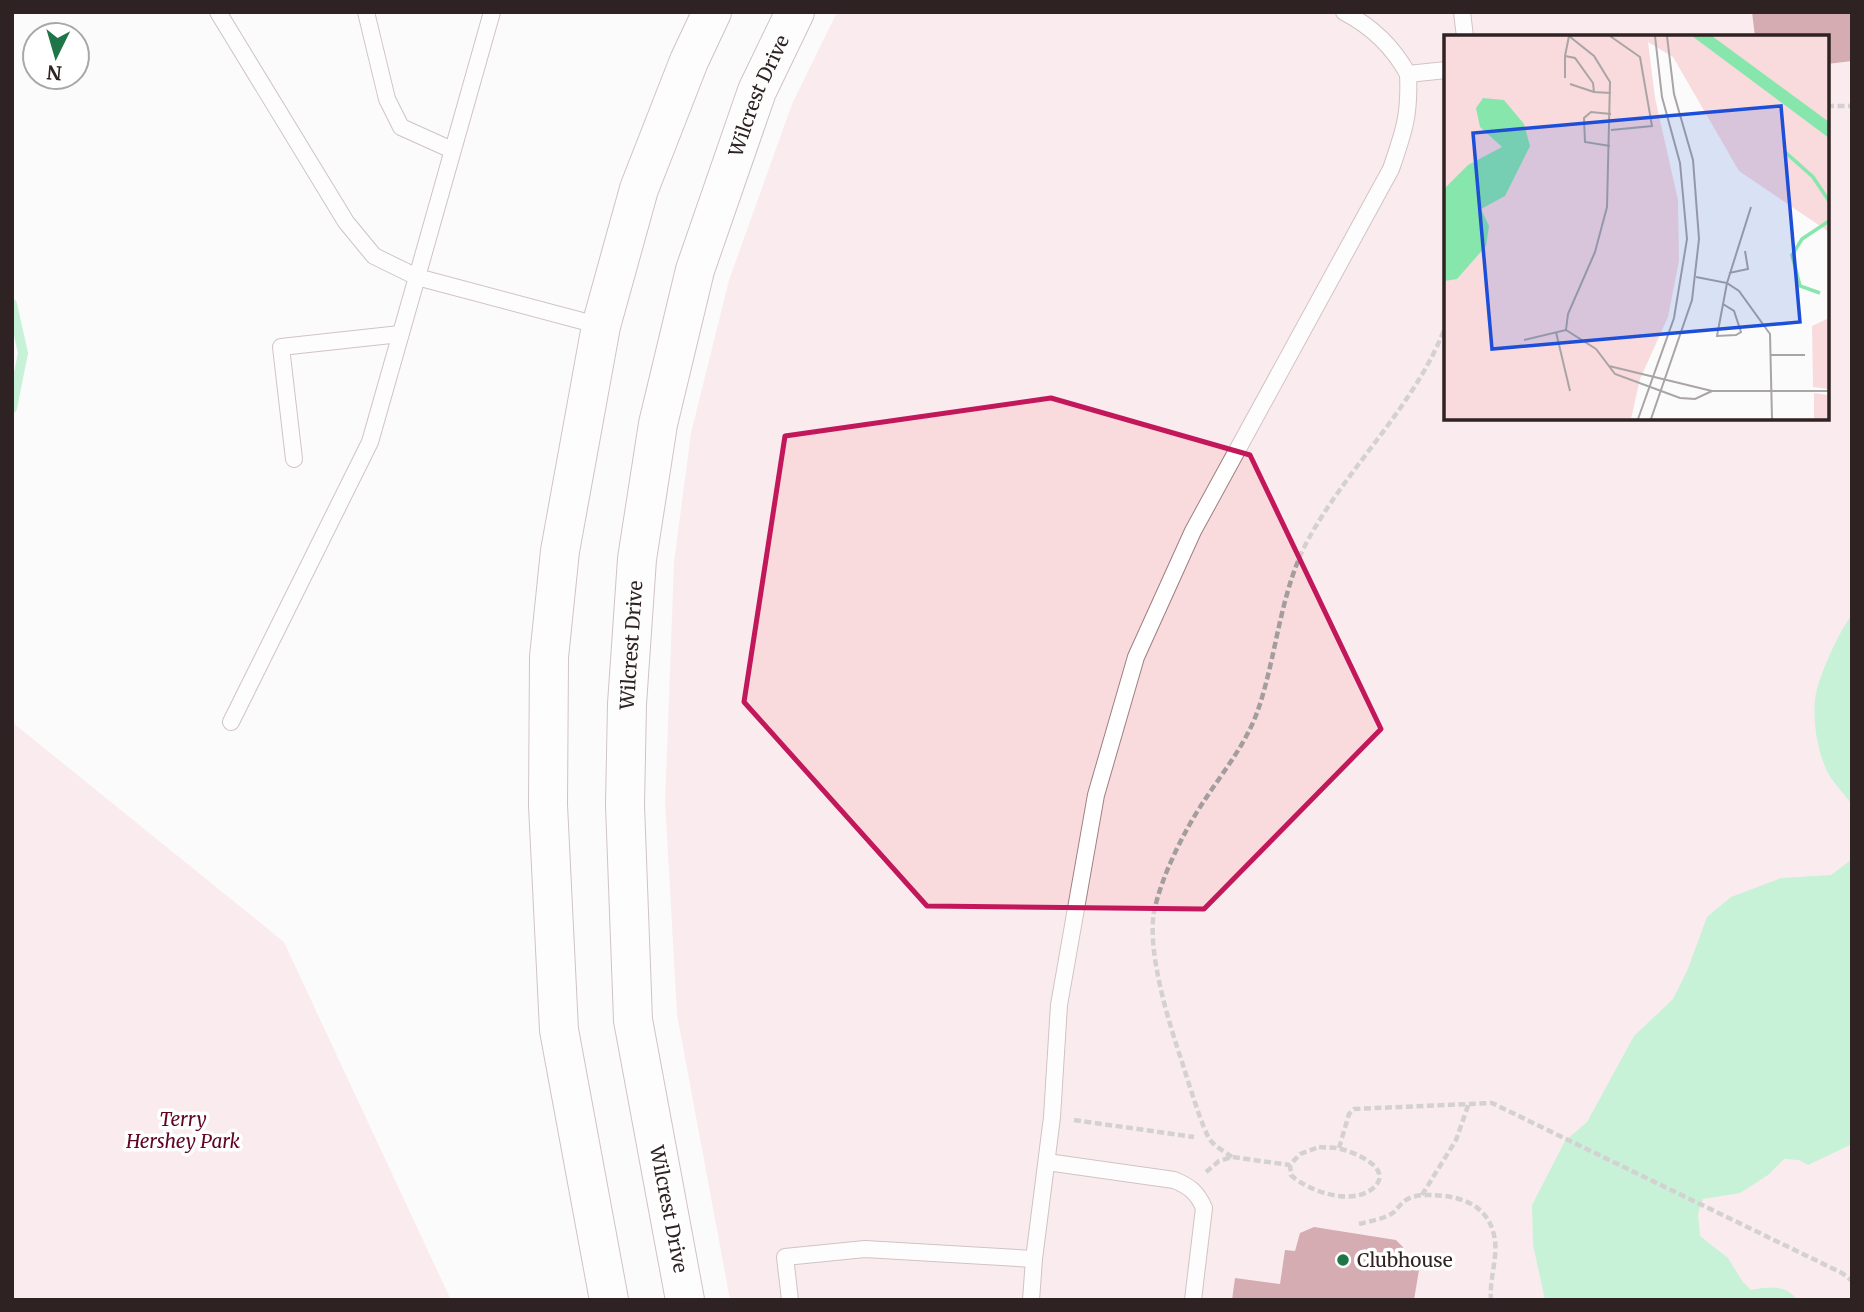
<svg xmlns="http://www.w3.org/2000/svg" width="1864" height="1312" viewBox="0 0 1864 1312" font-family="Merriweather,serif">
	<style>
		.green { fill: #f9dadd; fill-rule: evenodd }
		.water { fill: #87e6ac }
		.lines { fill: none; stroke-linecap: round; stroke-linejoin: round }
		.stream { stroke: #87e6ac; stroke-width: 10 }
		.building { fill: #a84c5c }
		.lane-casing { stroke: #9e7e81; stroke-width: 18 }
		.secondary-casing { stroke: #9e7e81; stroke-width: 40 }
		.path { stroke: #a39e9e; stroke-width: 4.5; stroke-dasharray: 7 3.5; stroke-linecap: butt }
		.lane { stroke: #fff; stroke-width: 16 }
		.secondary { stroke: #fff; stroke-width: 38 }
		.marked { fill: none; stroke: #c2185b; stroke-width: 5; stroke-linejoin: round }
		.poi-dot { fill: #1e7548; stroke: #fff; stroke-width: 2.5 }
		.labels { text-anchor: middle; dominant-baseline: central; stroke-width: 7; stroke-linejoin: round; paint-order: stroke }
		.street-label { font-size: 19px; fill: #2f2223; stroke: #fff }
		.park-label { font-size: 19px; font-style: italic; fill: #5f0321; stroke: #fff }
		.poi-label { font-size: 19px; fill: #2f2223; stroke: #fff; text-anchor: start }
		.inset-river { fill: none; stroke: #87e6ac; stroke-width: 3.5 }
		.inset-road { fill: none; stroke: #a9a4a5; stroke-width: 2 }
		.view { fill: #1d4ed8; fill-opacity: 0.15; stroke: #1d4ed8; stroke-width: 3.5 }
		.inset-edge { fill: none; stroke: #2f2223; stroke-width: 3.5 }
	</style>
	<rect width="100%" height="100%" fill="#fbfbfb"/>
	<g class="green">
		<path d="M837,12H1852V1300H730L677,1015L665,802L674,562L691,433L729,280L792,104ZM1446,37H1827V418H1446Z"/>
		<polygon points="12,722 284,942 451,1300 12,1300"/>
	</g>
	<g class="water">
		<path d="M1852,615V805C1844,793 1832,782 1826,769C1817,748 1813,723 1815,700C1817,679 1839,631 1852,615Z"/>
		<path d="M1852,859V1144L1808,1165L1799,1160L1784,1159L1768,1175L1740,1193L1703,1199L1698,1214L1700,1236L1728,1258L1743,1282L1751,1290C1768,1287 1786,1284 1797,1300H1545L1533,1245L1532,1205L1565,1141L1587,1122L1634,1036L1673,999L1687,971L1707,917L1731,897L1781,878L1831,875Z"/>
	</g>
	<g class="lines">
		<polyline class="stream" points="12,304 23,353 12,408"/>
	</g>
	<g class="building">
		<polygon points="1752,12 1852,12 1852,61 1827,64 1827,37 1755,37"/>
		<polygon points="1314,1227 1396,1240 1403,1247 1402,1268 1419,1270 1414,1300 1232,1300 1235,1278 1280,1284 1285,1250 1295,1251 1300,1233"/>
	</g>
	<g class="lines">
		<defs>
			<g id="lane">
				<polyline points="218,12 346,222 374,256 417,277 370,442 231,722"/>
				<polyline points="366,12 387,99 401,127 452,150"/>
				<polyline points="492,12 417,277 601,326"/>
				<path d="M1344,12C1371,26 1393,47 1408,74"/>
				<polyline points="1462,12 1465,37"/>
				<polyline points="294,459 281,347 400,334"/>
				<path d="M1047,1162L1174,1180C1189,1186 1197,1192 1204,1208L1193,1300"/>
				<polyline points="790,1300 785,1257 865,1249 1034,1259"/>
				<path d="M1031,1300L1034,1259L1052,1117L1059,1005L1096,795L1136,657L1193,531L1391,169C1404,131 1410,115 1408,74L1446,70"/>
			</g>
			<g id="secondary">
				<polyline points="609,1300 559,1030 548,805 549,657 560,551 601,326 639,189 689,61 712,12"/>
				<path id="s1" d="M685,1300L633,1020L625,805L627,704L637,559L658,424L695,270L757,91L795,12"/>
			</g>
		</defs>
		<use href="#lane" class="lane-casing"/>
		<use href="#secondary" class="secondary-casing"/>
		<g class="path">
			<polyline points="1827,106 1852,106"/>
			<polyline points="1074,1120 1194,1137"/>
			<path d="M1319,1147C1327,1148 1334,1147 1341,1149C1357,1153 1396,1170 1372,1189C1350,1206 1308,1191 1291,1175L1290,1165L1300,1154Z"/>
			<polyline points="1339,1148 1349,1114 1354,1109 1492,1103 1842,1273 1852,1281"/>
			<path d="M1232,1157C1225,1152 1216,1147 1211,1141C1203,1132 1187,1077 1182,1062C1169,1023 1147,953 1154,912C1161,877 1184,831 1204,801C1223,772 1246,744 1258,710C1277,655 1280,590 1309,538C1350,464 1416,405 1446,325"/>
			<polyline points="1206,1172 1219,1161 1232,1157 1290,1165"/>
			<polyline points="1422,1195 1456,1140 1469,1103"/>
			<path d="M1359,1224C1370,1221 1385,1219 1394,1212C1398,1208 1401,1203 1406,1200C1413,1195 1424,1195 1432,1195C1460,1196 1487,1204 1494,1235C1499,1256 1489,1278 1491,1300"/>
		</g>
		<use href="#lane" class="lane"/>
		<use href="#secondary" class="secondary"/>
	</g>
	<path d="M0 0H1864V1312H0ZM1051,398L1250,455L1381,729L1204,909L927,906L744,702L785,436Z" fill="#fbfbfb" fill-opacity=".55" fill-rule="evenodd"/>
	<path class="marked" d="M1051,398L1250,455L1381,729L1204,909L927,906L744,702L785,436Z"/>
	<circle class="poi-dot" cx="1343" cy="1260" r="7"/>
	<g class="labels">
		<g class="street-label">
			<text stroke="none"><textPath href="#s1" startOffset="1227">Wilcrest Drive</textPath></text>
			<text stroke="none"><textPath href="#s1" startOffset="660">Wilcrest Drive</textPath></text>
			<text transform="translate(669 1209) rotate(79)">Wilcrest Drive</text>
		</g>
		<g class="park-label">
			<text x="183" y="1119">Terry<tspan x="183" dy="22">Hershey Park</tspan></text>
		</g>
		<g class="poi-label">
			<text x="1357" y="1260">Clubhouse</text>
		</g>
	</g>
	<g transform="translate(1444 35)">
		<rect width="385" height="385" fill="#fbfbfb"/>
		<path d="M0,1H385V197L295,136L229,22L204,7L211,63L234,165L235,226L224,282L196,344L187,384H0ZM385,283V354L369,352L368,291ZM370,358L385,360V384H370Z" fill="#f9dadd"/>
		<path d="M248,1H268L385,87V103ZM39,63L60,65L80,89L86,111L61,161L37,174L45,191L42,211L13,244L0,246V154L24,130L58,112L36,92L32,73Z" fill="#87e6ac"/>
		<path class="inset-river" d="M340,116L369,142L385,166M376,258L356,251L348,220L358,204L385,186"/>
		<path class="inset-road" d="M125,1L121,21L131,23L149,48L150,57L167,58M166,1L196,22L208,91L167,95M121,21V43M126,49L150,57M166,111L141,107L140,83L147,77L167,79M307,172L283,248L295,256L326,299L328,384M285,238L304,234L301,216M252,242L283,248L273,301L292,300L297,297L290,276L279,269M122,295L152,314L171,339L236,363L251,364L268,356M112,297L126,356M80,305L122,295L124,279L151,217L163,172L166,47L150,21L125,1M327,320H361M165,331L268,356H385M194,384L230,283L243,204L236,128L218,62L211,1M207,384L248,265L255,204L249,125L230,59L223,1"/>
		<path class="view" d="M337,71L356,287L48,314L29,98Z"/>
		<rect width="385" height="385" class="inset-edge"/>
	</g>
	<rect width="1864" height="1312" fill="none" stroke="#2f2223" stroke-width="28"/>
	<g transform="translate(56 56) rotate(185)"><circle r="33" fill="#ffffff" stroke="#aca7a7" stroke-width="2"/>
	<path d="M0-5L12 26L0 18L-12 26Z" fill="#1e7548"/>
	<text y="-10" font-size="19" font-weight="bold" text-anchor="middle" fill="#2f2223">N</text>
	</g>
</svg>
